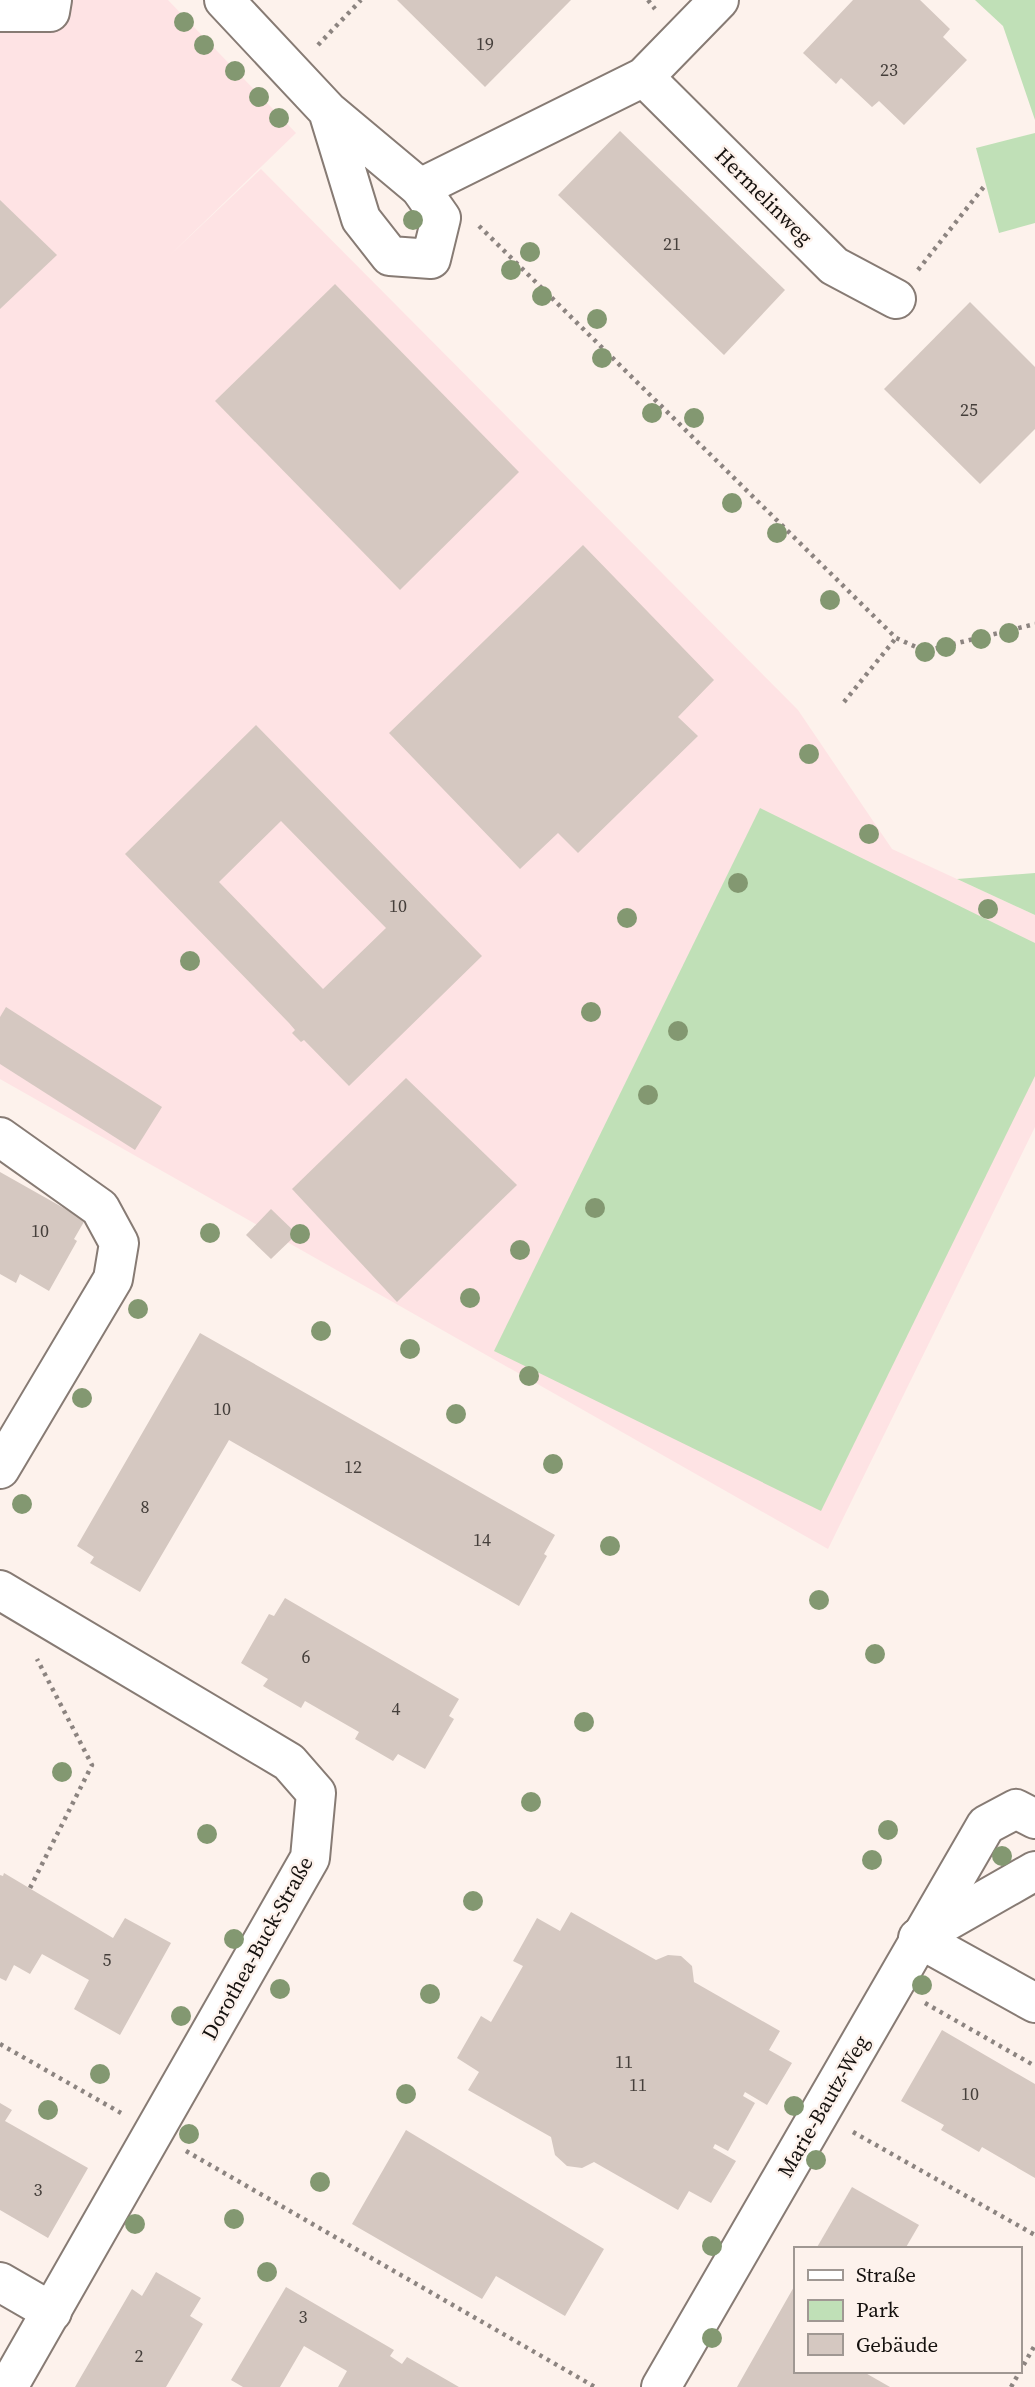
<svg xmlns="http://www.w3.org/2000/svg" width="1035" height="2387" viewBox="0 0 1035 2387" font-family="'Source Serif 4',serif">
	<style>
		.education { fill: #fee3e4 }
		.green { fill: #c0e0b7 }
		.building { fill: #d5c8c1; fill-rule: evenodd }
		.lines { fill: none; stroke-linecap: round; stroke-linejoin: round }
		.minor-casing { stroke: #877b74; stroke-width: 42 }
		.path { stroke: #8c8480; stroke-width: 4.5; stroke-dasharray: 3.5 5; stroke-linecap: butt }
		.minor { stroke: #fff; stroke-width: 38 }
		.tree { fill: #839871 }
		.labels { text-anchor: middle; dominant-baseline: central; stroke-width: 5; stroke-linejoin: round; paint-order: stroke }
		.number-label { font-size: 18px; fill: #453f3b }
		.street-label { font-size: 21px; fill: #15110e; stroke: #fdf2ec }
	</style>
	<rect width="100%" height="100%" fill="#fdf2ec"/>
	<polygon class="education" points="0,0 168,0 296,133 168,257 261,169 798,710 892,849 1035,915 1035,1127 828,1549 0,1079"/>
	<g class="green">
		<polygon points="975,0 1035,0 1035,120 1003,26"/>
		<polygon points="1035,133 1035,223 999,233 976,148"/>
		<polygon points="760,808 1035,943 1035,1076 821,1511 494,1351"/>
		<polygon points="1035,873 1035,915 957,879"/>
	</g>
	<g class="building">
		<polygon points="397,0 571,0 485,87"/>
		<polygon points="853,0 920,0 950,29 943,37 967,60 904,125 879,101 872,107 841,78 836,84 803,53"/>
		<polygon points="620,131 785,290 724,355 558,195"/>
		<polygon points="0,200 57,255 0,309"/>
		<polygon points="335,284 519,472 400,590 215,401"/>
		<polygon points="970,302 1035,367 1035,429 980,484 884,389"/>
		<polygon points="583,545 714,680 678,717 698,736 578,853 558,833 520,869 389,733"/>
		<path d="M256,725L482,956L349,1086L304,1040L301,1042L292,1033L295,1030L289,1023L125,854ZM281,821L386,928L323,989L219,882Z"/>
		<polygon points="6,1007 162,1107 135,1150 0,1064 0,1017"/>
		<polygon points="406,1078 517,1185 397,1302 292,1189"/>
		<polygon points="0,1172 85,1220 74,1239 77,1241 49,1291 20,1274 16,1283 0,1274"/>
		<polygon points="271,1209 297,1234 271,1259 246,1235"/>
		<polygon points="200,1333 555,1535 544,1554 547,1556 519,1606 229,1440 140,1592 90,1563 94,1557 77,1546"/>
		<polygon points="285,1598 459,1699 449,1716 454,1719 425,1769 398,1754 393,1761 355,1739 359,1732 305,1701 301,1708 263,1686 268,1679 241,1663 269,1614 274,1616"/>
		<polygon points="4,1873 113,1938 125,1918 171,1943 120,2035 74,2009 89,1980 42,1954 30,1974 14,1965 6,1981 0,1978 0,1875 3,1876"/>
		<polygon points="571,1912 656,1960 668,1955 681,1956 692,1966 694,1982 780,2031 769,2050 792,2063 767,2105 745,2092 743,2096 755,2103 728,2151 715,2144 713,2148 736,2161 711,2203 689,2191 678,2210 594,2162 582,2168 567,2166 555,2155 551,2137 468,2090 479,2072 457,2058 481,2016 491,2022 523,1966 513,1961 537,1918 560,1931"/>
		<polygon points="942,2030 1035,2084 1035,2178 982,2147 979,2152 941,2130 944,2125 901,2101"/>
		<polygon points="0,2103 12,2110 5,2121 88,2168 48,2238 0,2210"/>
		<polygon points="406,2130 604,2249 565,2316 496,2276 482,2299 352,2224"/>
		<polygon points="852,2187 919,2225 905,2249 816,2249"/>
		<polygon points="156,2272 201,2298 190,2316 203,2324 166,2387 75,2387 132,2289 142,2296"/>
		<polygon points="795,2285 795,2371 862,2371 890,2387 737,2387"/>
		<polygon points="286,2287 394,2350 390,2356 402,2364 407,2357 459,2387 338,2387 347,2371 304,2346 280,2387 243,2387 231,2380"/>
	</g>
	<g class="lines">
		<defs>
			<g id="minor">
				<polyline points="224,0 328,111 420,188 441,218 431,259 390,256 361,219 328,111"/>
				<polyline points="0,12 50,12 52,0"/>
				<polyline points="644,77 834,266 896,299"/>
				<polyline points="420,188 644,77 719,0"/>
				<polyline points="0,1137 100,1208 119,1243 113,1279 0,1469"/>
				<polyline points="0,1590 289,1762 316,1793 310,1858 8,2387"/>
				<polyline points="921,1936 1035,1871"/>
				<polyline points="918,1938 1035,2003"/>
				<polyline points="0,2282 52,2312"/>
				<polyline points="661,2387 986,1825 1016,1809 1035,1819"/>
			</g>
		</defs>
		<use href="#minor" class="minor-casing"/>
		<g class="path">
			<polyline points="648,0 655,9"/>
			<polyline points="318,45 361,0"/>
			<polyline points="479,226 896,638 925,651 1035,624"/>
			<polyline points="918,270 986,184"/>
			<polyline points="844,702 896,638"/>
			<polyline points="30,1888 92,1765 37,1659"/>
			<polyline points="925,2003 1035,2066"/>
			<polyline points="0,2044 121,2113"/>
			<polyline points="853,2132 1035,2235"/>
			<polyline points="186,2151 595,2387"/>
			<polyline points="1011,2387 1035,2345"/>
		</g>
		<use href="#minor" class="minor"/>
	</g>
	<g class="tree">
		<circle cx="184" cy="22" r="10"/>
		<circle cx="204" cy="45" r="10"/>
		<circle cx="235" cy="71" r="10"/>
		<circle cx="259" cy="97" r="10"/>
		<circle cx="279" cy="118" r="10"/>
		<circle cx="413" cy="220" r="10"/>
		<circle cx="530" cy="252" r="10"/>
		<circle cx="511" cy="270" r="10"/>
		<circle cx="542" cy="296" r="10"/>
		<circle cx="597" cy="319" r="10"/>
		<circle cx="602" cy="358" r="10"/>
		<circle cx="652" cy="413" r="10"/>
		<circle cx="694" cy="418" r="10"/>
		<circle cx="732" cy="503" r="10"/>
		<circle cx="777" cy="533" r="10"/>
		<circle cx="830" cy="600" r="10"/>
		<circle cx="1009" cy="633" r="10"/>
		<circle cx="981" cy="639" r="10"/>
		<circle cx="946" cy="647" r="10"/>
		<circle cx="925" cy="652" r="10"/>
		<circle cx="809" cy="754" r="10"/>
		<circle cx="869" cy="834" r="10"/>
		<circle cx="738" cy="883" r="10"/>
		<circle cx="988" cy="909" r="10"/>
		<circle cx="627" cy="918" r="10"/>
		<circle cx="190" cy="961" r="10"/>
		<circle cx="591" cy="1012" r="10"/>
		<circle cx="678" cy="1031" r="10"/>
		<circle cx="648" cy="1095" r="10"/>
		<circle cx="595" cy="1208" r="10"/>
		<circle cx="210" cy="1233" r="10"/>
		<circle cx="300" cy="1234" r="10"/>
		<circle cx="520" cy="1250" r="10"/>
		<circle cx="470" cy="1298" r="10"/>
		<circle cx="138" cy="1309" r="10"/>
		<circle cx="321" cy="1331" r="10"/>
		<circle cx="410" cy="1349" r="10"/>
		<circle cx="529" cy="1376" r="10"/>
		<circle cx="82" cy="1398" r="10"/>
		<circle cx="456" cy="1414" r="10"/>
		<circle cx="553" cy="1464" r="10"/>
		<circle cx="22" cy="1504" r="10"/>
		<circle cx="610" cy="1546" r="10"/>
		<circle cx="819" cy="1600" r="10"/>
		<circle cx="875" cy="1654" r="10"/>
		<circle cx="584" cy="1722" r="10"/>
		<circle cx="62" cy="1772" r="10"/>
		<circle cx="531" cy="1802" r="10"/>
		<circle cx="888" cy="1830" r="10"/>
		<circle cx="207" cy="1834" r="10"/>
		<circle cx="1002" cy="1856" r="10"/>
		<circle cx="872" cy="1860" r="10"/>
		<circle cx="473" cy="1901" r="10"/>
		<circle cx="234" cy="1939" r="10"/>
		<circle cx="922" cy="1985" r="10"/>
		<circle cx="280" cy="1989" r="10"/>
		<circle cx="430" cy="1994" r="10"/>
		<circle cx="181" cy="2016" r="10"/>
		<circle cx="100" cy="2074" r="10"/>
		<circle cx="406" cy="2094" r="10"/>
		<circle cx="794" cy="2106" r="10"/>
		<circle cx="48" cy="2110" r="10"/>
		<circle cx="189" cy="2134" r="10"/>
		<circle cx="816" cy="2160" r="10"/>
		<circle cx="320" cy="2182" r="10"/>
		<circle cx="234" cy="2219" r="10"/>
		<circle cx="135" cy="2224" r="10"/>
		<circle cx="712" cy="2246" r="10"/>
		<circle cx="267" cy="2272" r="10"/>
		<circle cx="712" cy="2338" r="10"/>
	</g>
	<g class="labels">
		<g class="number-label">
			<text x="485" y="43">19</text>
			<text x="889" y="69">23</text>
			<text x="672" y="243">21</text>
			<text x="969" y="409">25</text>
			<text x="398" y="905">10</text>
			<text x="40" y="1230">10</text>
			<text x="222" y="1408">10</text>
			<text x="353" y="1466">12</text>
			<text x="145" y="1506">8</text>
			<text x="482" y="1539">14</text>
			<text x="306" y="1656">6</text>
			<text x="396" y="1708">4</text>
			<text x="107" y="1959">5</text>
			<text x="624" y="2061">11</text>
			<text x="638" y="2084">11</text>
			<text x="970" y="2093">10</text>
			<text x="38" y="2189">3</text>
			<text x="303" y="2316">3</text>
			<text x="139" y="2355">2</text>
		</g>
		<g class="street-label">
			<text transform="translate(764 196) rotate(45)">Hermelinweg</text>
			<text transform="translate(257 1948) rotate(-61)">Dorothea-Buck-Straße</text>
			<text transform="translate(823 2106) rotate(-60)">Marie-Bautz-Weg</text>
		</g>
	</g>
	<rect x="794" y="2247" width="228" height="126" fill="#fdf2ec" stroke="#a09893" stroke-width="2"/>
	<rect x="808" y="2270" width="35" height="10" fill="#ffffff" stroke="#a09893" stroke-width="2"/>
	<text x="856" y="2282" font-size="21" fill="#15110e">Straße</text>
	<rect x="808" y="2300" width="35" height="21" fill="#c0e0b7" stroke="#a09893" stroke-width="2"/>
	<text x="856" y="2317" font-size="21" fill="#15110e">Park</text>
	<rect x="808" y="2334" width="35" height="21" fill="#d5c8c1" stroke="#a09893" stroke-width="2"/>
	<text x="856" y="2352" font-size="21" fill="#15110e">Gebäude</text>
</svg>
